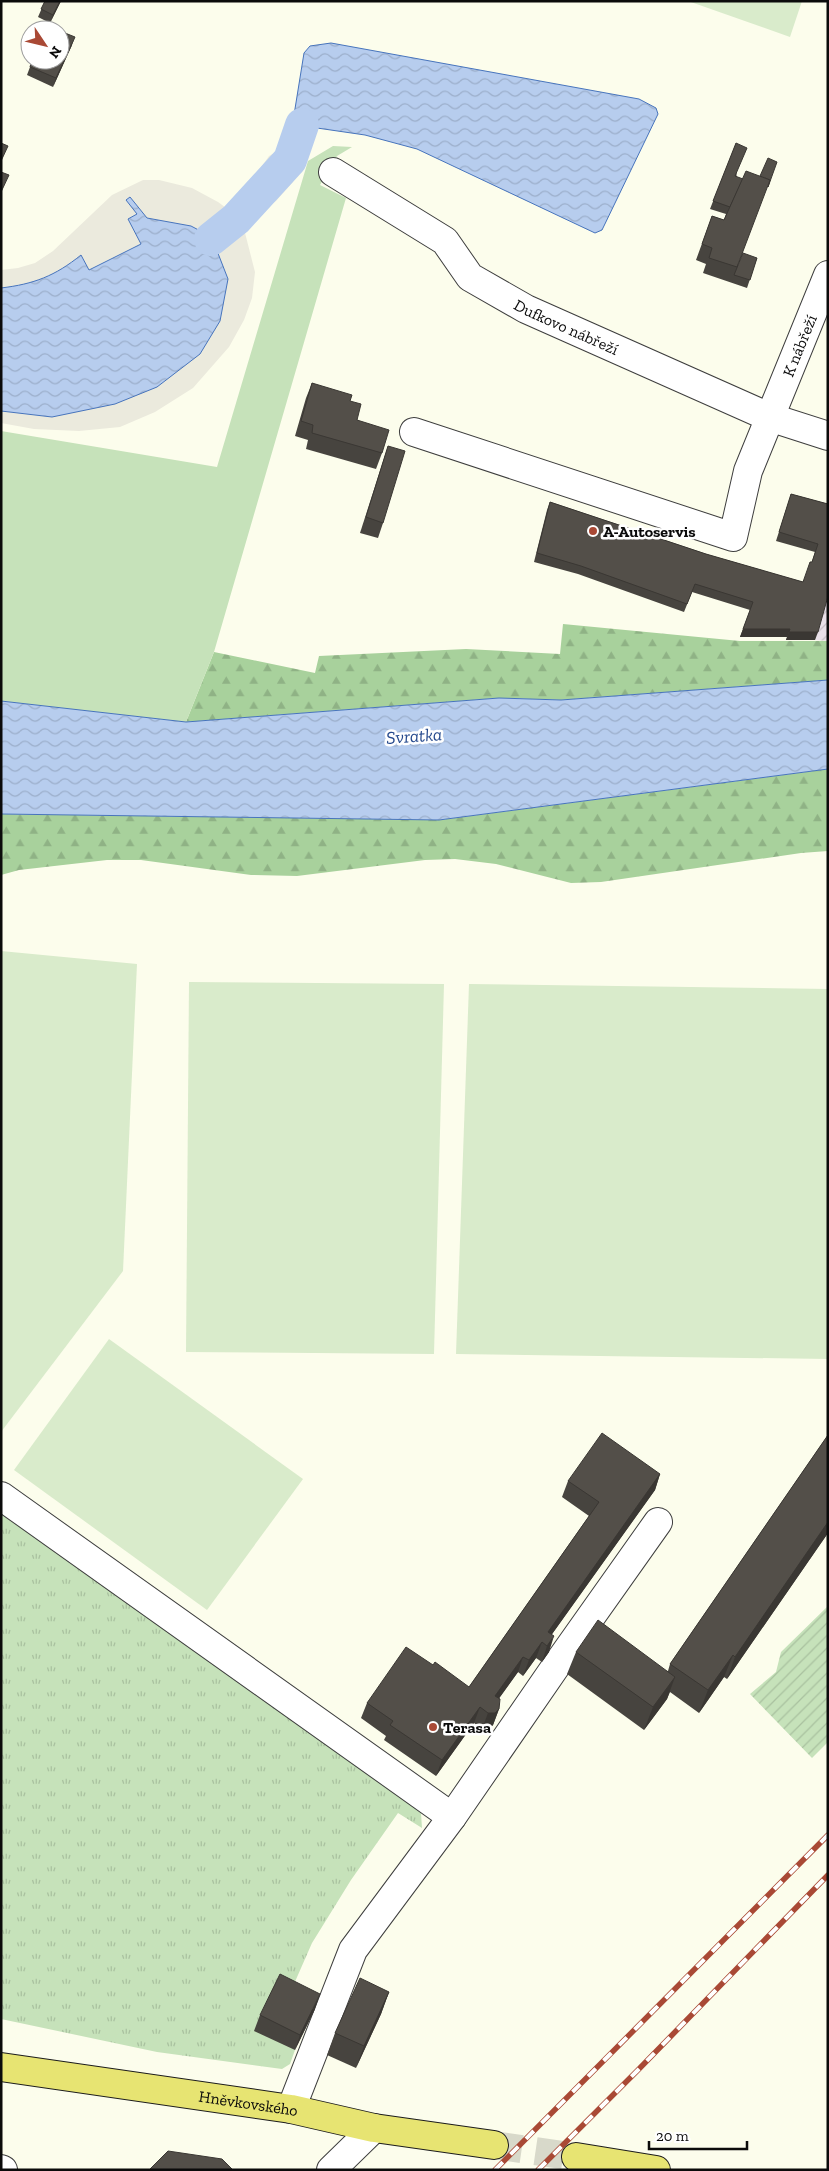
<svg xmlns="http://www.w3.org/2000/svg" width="829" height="2171" viewBox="0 0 829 2171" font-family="'Zilla Slab',serif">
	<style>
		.industrial { fill: url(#industrial-furrows) }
		.grass { fill: url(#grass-tufts) }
		.forest { fill: url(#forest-firs) }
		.park { fill: #c6e2ba }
		.garden { fill: url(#garden-furrows) }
		.pitch { fill: #d9ebcb }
		.plaza { fill: #ebeadd }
		.water { fill: url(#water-waves); stroke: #4774bc }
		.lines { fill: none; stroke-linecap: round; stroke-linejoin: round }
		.canal { stroke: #b7cdee; stroke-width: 34 }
		.major-tunnel { stroke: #d8d9ca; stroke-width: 28; stroke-dasharray: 28 14; stroke-linecap: butt }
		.minor-casing { stroke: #3e3e3e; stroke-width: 30 }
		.major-casing { stroke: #1c1c1c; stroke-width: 30 }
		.minor { stroke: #fff; stroke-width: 28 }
		.major { stroke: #e7e472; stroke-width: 28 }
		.rail-casing { stroke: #a94935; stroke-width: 5.5 }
		.rail { stroke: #fff; stroke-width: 4; stroke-dasharray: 11; stroke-linecap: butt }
		.wall { fill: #47443f }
		.shaded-wall { fill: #3a3733 }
		.building { fill: #534f49; stroke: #3a3733 }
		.poi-dot { fill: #a94935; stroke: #fff; stroke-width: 2 }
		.labels { text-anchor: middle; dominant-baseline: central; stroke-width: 5; stroke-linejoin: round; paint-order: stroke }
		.street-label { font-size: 16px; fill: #0b0b0b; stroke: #fff }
		.poi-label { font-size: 16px; font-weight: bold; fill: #0b0b0b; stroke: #fff; text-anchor: start }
		.water-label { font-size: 18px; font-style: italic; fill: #25498d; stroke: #fff }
	</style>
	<defs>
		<pattern id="industrial-furrows" width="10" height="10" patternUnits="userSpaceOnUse" patternTransform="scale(1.25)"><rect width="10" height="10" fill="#e9e0e8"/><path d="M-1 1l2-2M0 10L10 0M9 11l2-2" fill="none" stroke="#c6bfc6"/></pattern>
		<pattern id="grass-tufts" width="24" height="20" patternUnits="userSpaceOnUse" patternTransform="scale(1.25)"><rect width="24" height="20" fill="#c6e2ba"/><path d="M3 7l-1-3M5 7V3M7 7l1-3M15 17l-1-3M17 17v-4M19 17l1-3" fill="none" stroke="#a9c19f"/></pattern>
		<pattern id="forest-firs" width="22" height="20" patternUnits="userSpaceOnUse" patternTransform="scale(1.25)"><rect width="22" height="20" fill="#a8d19c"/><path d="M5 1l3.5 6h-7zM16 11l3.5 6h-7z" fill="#8fb285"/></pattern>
		<pattern id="garden-furrows" width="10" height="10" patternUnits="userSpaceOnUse" patternTransform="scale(1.25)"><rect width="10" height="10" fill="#c6e2ba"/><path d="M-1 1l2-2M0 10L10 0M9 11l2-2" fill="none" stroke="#a9c19f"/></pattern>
		<pattern id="water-waves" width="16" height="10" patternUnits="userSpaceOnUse" patternTransform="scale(1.25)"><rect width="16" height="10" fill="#b7cdee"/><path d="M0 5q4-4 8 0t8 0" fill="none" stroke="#9cafcb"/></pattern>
	</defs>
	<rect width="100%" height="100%" fill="#fcfdec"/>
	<polygon class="industrial" points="828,593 828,641 815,640"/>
	<polygon class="grass" points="1,1509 414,1803 421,1813 422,1828 398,1813 351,1880 312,1943 294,1984 319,1997 315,2009 275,1990 295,2050 290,2064 282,2069 157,2052 1,2019"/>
	<g class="forest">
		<polygon points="563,624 740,641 828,641 828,680 561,700 499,698 186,722 214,652 315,673 319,656 466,649 560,654"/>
		<polygon points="828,769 828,851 801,853 601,882 571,883 496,864 455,859 425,860 297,876 251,875 141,860 107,860 19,870 1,875 1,814 439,820"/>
	</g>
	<polygon class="park" points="333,146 352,147 337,156 320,185 346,198 214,652 186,722 1,701 1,431 217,467 308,161"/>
	<polygon class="garden" points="828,1606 828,1742 812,1758 750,1694 776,1672 781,1652"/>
	<g class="pitch">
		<polygon points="688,1 802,1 790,37"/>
		<polygon points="1,951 137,964 123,1271 1,1432"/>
		<polygon points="189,982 444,984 434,1354 186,1352"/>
		<polygon points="469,984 828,989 828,1359 456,1354"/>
		<polygon points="109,1339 303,1479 207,1610 14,1470"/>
	</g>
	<polygon class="plaza" points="294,147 300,149 304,157 302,166 293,182 276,201 257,215 244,229 255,272 252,298 244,320 229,347 193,388 155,412 120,427 79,431 34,429 1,423 1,411 52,417 214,243 208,235 191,226 147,218 137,214 128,219 141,244 89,270 81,255 58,273 28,285 1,288 1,270 18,268 35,263 53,251 112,195 143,180 159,180 192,188 218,202 229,210 238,204 244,196 248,186 269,156 281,149"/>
	<g class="water">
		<polygon points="331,43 639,99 656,108 658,114 602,230 595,233 417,149 365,135 317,128 298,122 294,115 304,53 310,46"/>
		<path d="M130,197L147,218L191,226L208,235L214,243L228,279L220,321L200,354L157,387L115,404L52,417L1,411V288C34,284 55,276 81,255L89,270L141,244L128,219L137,214L126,200Z"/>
		<polygon points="828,680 828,769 439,820 1,814 1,701 186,722 499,698 561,700"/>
	</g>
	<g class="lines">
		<polyline class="canal" points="211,239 236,219 290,160 302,125"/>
		<polyline class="major-tunnel" points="494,2145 576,2157"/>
		<defs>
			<g id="minor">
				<path id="s1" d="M333,172L445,241L470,277L526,309L769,417L828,436"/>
				<path id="s2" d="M414,432L733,537L748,471L828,275"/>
				<polyline points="1,1496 452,1817"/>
				<polyline points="291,2109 353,1950 452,1817 556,1666 658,1522"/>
				<polyline points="1,2169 3,2170"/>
				<polyline points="331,2170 374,2128"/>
			</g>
			<g id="major">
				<path id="s3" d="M1,2067L291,2109L374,2128L494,2145"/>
				<polyline points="576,2157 656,2170"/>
			</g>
		</defs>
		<use href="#minor" class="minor-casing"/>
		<use href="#major" class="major-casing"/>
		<use href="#minor" class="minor"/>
		<use href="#major" class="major"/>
		<defs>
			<g id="rail">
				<polyline points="495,2170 828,1835"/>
				<polyline points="538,2170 637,2071 828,1875"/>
			</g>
		</defs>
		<use href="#rail" class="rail-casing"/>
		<use href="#rail" class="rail"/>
	</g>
	<g class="wall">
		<polygon points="45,1 61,1 50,23 38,17"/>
		<polygon points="72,45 53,87 27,75 30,67"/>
		<polygon points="736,143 738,266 757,258 747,288 703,273 706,264 696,260 712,216 724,220 726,214 710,209"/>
		<polygon points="312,383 350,401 357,420 382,453 376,469 306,449 308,440 295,436 306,398"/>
		<polygon points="388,446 383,523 378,538 360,533"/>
		<polygon points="791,494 828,504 815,640 786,640 787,637 740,637 750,610 692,592 684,612 578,574 534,562 547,510 550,502 706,554 803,582 812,562 815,552 776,541"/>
		<polygon points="828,1435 828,1533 727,1679 724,1677 699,1713 670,1692 667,1699 644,1730 567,1674 576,1652 668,1671 670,1664"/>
		<polygon points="660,1474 655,1490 552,1634 549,1652 542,1662 536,1658 523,1676 518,1672 499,1698 499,1709 493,1725 489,1729 482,1729 474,1723 436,1776 384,1740 386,1736 361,1718 367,1703 469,1687 589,1516 562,1497 568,1481"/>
		<polygon points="389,1992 381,2014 356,2068 327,2055 335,2033"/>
		<polygon points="315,2009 295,2050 254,2031 260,2015"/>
	</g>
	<g class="shaded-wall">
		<polygon points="60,1 61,1 50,23 53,15"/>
		<polygon points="75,37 72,45 53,87 56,78"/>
		<polygon points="743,629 790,629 787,637 740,637"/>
		<polygon points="789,632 818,632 815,640 786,640"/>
		<polygon points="660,1474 655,1490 545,1644 548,1632"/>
		<polygon points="828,1522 828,1533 727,1679 735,1657"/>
		<polygon points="554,1636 549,1652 542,1662 547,1646"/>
		<polygon points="542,1642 536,1658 523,1676 529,1660"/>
		<polygon points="733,1655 724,1677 699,1713 708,1690"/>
		<polygon points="523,1657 518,1672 490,1711 495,1696"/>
		<polygon points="675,1677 667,1699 644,1730 653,1707"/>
		<polygon points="480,1707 474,1723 436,1776 442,1760"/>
		<polygon points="499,1709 493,1725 489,1729 482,1729 488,1713"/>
		<polygon points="389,1992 381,2014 356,2068 364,2046"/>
		<polygon points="320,1994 315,2009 295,2050 300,2035"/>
	</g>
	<g class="building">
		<polygon points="45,1 60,1 53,15 41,9"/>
		<polygon points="48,25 59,30 46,30"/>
		<polygon points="60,31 75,37 56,78 30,67 32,60 60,60"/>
		<polygon points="1,143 8,146 1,161"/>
		<polygon points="736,143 747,148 735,176 743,179 730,207 713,201"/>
		<polygon points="768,158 777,162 768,187 770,180 760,176"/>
		<polygon points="746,171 770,180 737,267 709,258 712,248 702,244 712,216 724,220"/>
		<polygon points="1,172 9,175 1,192"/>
		<polygon points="743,253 757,258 750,280 734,275"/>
		<polygon points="312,383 352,395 350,401 361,404 357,420 389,430 382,453 312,433 313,425 301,421"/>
		<polygon points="388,446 405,451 383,523 366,517"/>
		<polygon points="791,494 828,504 828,596 818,632 789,632 790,629 743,629 753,602 695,584 687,604 581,566 537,553 550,502 706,554 803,582 810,562 812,562 818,544 779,532"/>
		<polygon points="602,1433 660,1474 548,1632 554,1636 547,1646 542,1642 529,1660 523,1657 495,1696 500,1699 499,1709 495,1713 488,1713 480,1707 442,1760 390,1725 393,1721 367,1703 406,1647 433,1665 435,1662 469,1687 599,1502 568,1481"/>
		<polygon points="828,1435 828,1522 735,1657 733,1655 708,1690 670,1664"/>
		<polygon points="598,1620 675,1677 653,1707 576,1652"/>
		<polygon points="280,1974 320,1994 300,2035 260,2015"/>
		<polygon points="360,1978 389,1992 364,2046 335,2033"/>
		<polygon points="168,2151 222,2159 233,2170 149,2170"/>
	</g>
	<g class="poi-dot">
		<circle cx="593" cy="531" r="5"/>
		<circle cx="433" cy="1727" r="5"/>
	</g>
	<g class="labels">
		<g class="street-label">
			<text stroke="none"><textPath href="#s1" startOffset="284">Dufkovo nábřeží</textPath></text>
			<text stroke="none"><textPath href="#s2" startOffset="539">K nábřeží</textPath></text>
			<text stroke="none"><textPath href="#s3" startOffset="250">Hněvkovského</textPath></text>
		</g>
		<g class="poi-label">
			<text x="603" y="531">A-Autoservis</text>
			<text x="443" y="1727">Terasa</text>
		</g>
		<g class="water-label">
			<text transform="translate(414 736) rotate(-4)">Svratka</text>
		</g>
	</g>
	<rect width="829" height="2171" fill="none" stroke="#0b0b0b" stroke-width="5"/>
	<g transform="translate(45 45) rotate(125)"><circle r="24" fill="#ffffff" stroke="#9d9d9d"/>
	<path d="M0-4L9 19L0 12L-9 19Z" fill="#a94935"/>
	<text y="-8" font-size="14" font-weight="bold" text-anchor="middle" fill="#0b0b0b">N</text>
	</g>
	<path d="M649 2141v8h98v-8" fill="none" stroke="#0b0b0b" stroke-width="2.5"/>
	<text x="656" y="2141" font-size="15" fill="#0b0b0b" stroke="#ffffff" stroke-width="4" paint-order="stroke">20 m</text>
</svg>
